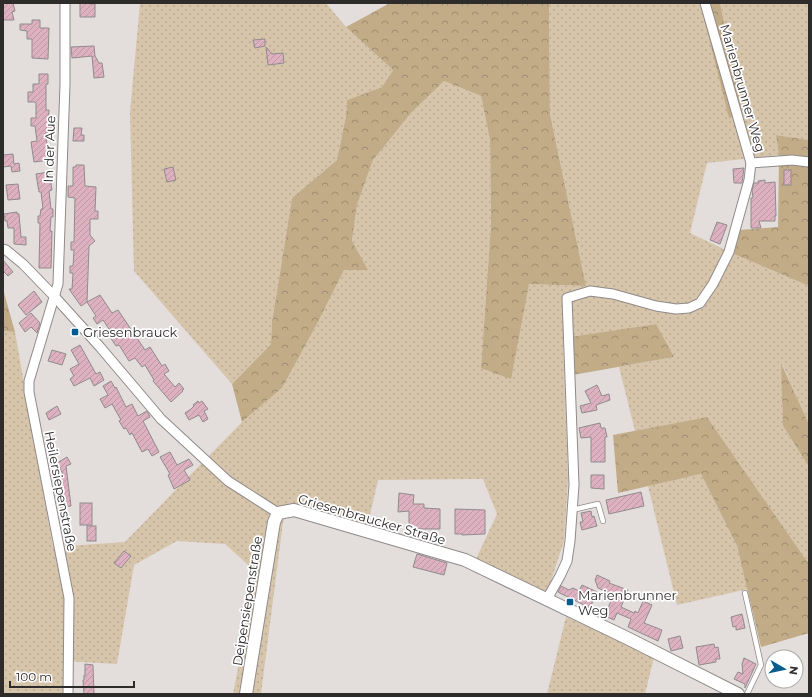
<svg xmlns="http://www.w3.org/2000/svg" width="812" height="697" viewBox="0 0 812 697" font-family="Montserrat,sans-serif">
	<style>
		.grass { fill: url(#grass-dots) }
		.forest { fill: url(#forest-crowns) }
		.building { fill: url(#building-hatch); stroke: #908b8d }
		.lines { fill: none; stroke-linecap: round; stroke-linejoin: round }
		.lane-casing { stroke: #908a89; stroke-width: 6 }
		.street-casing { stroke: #908a89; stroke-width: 11 }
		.secondary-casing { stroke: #908a89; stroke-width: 14 }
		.lane { stroke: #fff; stroke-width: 4.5 }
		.street { stroke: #fff; stroke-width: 9 }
		.secondary { stroke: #fff; stroke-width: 12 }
		.poi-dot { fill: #075c8e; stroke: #fff; stroke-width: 1.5 }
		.labels { text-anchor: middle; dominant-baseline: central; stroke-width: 3.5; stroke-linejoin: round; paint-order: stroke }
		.street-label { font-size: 13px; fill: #2e2b2b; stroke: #fff }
		.poi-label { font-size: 13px; fill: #2e2b2b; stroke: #fff; text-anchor: start }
	</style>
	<defs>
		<pattern id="grass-dots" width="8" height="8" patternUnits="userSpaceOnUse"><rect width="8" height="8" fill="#d6c5aa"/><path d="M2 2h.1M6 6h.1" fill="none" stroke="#b8a992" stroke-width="1.8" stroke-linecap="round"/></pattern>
		<pattern id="forest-crowns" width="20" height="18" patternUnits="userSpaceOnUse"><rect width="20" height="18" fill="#c2ac88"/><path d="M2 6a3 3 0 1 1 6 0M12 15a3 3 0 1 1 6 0" fill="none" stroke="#9e8c6f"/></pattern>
		<pattern id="building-hatch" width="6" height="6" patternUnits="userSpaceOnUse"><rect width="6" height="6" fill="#ddb1c0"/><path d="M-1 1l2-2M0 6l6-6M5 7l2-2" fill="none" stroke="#be98a5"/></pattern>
	</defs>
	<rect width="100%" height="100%" fill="#e3dddc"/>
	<g class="grass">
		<polygon points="140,3 326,3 346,27 393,70 382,87 347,100 346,116 337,160 292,198 272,322 271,344 232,384 134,271 130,112"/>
		<polygon points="549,3 700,3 730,118 743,114 720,3 809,3 809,140 776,135 779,155 707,163 690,233 734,254 809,286 809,424 782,364 783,426 809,467 809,564 707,417 635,431 619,367 674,357 655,324 563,339 568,479 564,541 547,593 476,559 497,514 483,479 378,480 367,528 289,503 283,522 261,694 233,694 257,573 225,544 177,541 134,565 117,664 65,661 65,694 3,694 3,331 15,332 53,547 125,542 242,422 282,388 316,326 344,270 352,242 357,205 373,160 411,113 444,81 481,96 490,140 491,224 481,368 529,284 586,286 550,114"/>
		<polygon points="701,474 737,546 748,589 677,605 648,486"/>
		<polygon points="566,617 654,657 645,694 547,694"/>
	</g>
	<g class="forest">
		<polygon points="390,3 549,3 550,114 586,286 529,284 511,379 481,368 491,224 490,140 481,96 444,81 411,113 373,160 357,205 352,241 368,270 344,270 316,326 282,388 242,422 232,384 271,344 272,322 292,198 337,160 346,116 347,100 382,87 393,70 346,27"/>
		<polygon points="700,3 720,3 743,115 729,118"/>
		<polygon points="776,135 809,140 809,286 734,254 740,230 778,227 779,156"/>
		<polygon points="3,289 15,332 3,331"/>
		<polygon points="656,324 674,357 573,375 571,337"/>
		<polygon points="781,363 809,424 809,467 783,426"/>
		<polygon points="707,417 809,564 809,633 761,647 737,546 701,474 618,493 613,435"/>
	</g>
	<g class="building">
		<polygon points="3,3 13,3 15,11 12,12 14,20 3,20"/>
		<polygon points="80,3 95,4 95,17 80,17"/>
		<polygon points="32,20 40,20 40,28 49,28 48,59 32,58 32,39 27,39 27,31 20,30 20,24 32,24"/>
		<polygon points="265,39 265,46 255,48 253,40"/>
		<polygon points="94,46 95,56 99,63 102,63 104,77 94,78 92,56 72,58 71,47"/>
		<polygon points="266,47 272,54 283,53 284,63 268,65"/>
		<polygon points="39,74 48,74 48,84 46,84 46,110 49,110 48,126 51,126 51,132 45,133 50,160 34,162 31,142 37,141 35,126 31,126 31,118 36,118 36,103 35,102 28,102 28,92 33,92 33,84 39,84"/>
		<polygon points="74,128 82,128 81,135 84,135 84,141 73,141"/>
		<polygon points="13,154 14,164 19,163 20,171 12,172 11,166 3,167 3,155"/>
		<polygon points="76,165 84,165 85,186 96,187 95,211 98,211 98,219 90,219 90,235 95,241 89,246 87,302 81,306 69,289 72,289 73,273 70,273 70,266 73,266 74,250 71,250 71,242 74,242 75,198 68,197 68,186 73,186 73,167 76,167"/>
		<polygon points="173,167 176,180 167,182 164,169"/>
		<polygon points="744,168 742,183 734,183 733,169"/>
		<rect x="784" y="170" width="7" height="15"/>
		<polygon points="49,172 52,190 49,191 51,209 53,209 53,217 51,217 50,231 52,231 51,268 39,268 40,223 38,223 38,216 40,216 41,209 43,209 41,192 39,192 36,174"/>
		<polygon points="765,180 765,183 775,182 776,216 775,216 775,221 759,221 761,228 751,228 751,198 753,198 752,190 754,183 758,183 758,181"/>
		<polygon points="18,184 20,199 8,200 6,185"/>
		<polygon points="17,212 17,214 19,214 21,237 26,237 26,245 14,244 14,228 8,228 7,221 5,221 4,214"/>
		<polygon points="717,222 727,225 720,244 710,240"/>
		<polygon points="3,260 13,272 8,276 3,271"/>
		<polygon points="34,291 42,302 26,315 18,305"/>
		<polygon points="100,295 112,313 118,310 145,350 150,347 162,366 165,364 169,371 164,374 175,387 179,383 184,389 182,390 183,391 171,402 153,381 154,380 145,365 142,367 135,358 129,361 119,345 116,346 110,337 113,335 103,320 97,324 93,318 96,316 87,302"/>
		<polygon points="31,313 40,323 37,333 31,327 25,332 19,323"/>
		<polygon points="80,345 96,374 100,372 104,380 94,386 90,378 74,386 70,379 74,376 70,369 79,364 71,350"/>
		<polygon points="52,350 66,354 62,365 48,361"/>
		<polygon points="111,381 115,388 116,387 126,407 132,404 138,416 147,411 150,417 143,421 159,452 152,456 148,449 142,452 132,433 130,435 126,428 124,429 119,421 121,420 112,404 105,408 100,399 108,395 103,386"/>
		<polygon points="597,385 602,396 609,394 610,400 596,405 597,410 582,413 580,406 591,403 585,391"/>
		<polygon points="198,401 199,403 202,401 208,409 204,411 208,419 203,422 199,415 189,420 185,413 191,409 194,406 193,405"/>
		<polygon points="57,406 61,414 49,420 46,413"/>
		<polygon points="600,423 601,428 605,428 607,437 605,437 605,462 591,462 591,437 581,438 579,428"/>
		<polygon points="170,452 177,465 189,459 193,465 184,470 190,480 174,489 168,475 170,474 160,457"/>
		<polygon points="67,457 71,464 66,466 71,506 60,507 59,500 64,499 62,484 56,484 56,477 64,476 57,463"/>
		<polygon points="591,475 604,475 604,489 591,488"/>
		<polygon points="641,492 644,506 609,514 606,500"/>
		<polygon points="399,493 414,495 413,504 424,504 424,508 440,509 440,529 409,529 409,511 398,512"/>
		<rect x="80" y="503" width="12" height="22"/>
		<polygon points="455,509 485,510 485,534 462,535 462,534 455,534"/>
		<polygon points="591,511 592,517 594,516 597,526 582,530 580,522 583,522 581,513"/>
		<rect x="87" y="526" width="9" height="15"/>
		<polygon points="124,551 131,556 121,568 114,563"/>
		<polygon points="417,554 447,563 444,575 413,567"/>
		<polygon points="597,575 610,581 609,583 628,590 621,607 634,613 635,611 638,613 643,601 652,605 644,623 662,630 658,641 628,627 631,619 617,613 614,620 605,616 612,598 611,597 612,594 598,588 595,580"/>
		<polygon points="582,585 597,592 590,608 558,592 561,586 569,590 573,588 579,591"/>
		<polygon points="742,614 745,628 736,630 736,626 733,627 731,617"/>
		<polygon points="680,636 683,648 671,651 668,639"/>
		<polygon points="714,644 715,648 718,647 720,659 716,659 716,662 699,665 696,647"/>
		<polygon points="744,658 756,664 745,688 745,684 734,679 738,672 743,674 742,664"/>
		<polygon points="85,664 93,665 94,694 84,694 83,680 84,680 84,675 85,675"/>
	</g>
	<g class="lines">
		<defs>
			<g id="lane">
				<polyline points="572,510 598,504 603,521"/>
				<polyline points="745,593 761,665 747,694"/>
			</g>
			<g id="street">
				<polyline points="65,3 65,84 58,284 29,381 29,392 69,598 68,694"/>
				<polyline points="751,163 792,160 809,162"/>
				<polyline points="3,249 6,250 23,264 54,296 100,347 161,419 228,481 278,513"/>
				<polyline points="547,599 560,576 567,561 570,541 574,485 567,298 590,291 613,294 656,306 676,309 689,308 700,303 713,284 729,252 749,180 751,163 705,3"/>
			</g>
			<polyline id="secondary" points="246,694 274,522 278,513 294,510 465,560 629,639 738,694"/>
		</defs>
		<use href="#lane" class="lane-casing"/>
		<use href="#street" class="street-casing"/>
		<use href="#secondary" class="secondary-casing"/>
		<use href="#lane" class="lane"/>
		<use href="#street" class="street"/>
		<use href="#secondary" class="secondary"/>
	</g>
	<g class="poi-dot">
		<rect x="71" y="328" width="8" height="8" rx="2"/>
		<rect x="566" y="598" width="8" height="8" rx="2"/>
	</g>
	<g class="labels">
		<g class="street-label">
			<text transform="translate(743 88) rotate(74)">Marienbrunner Weg</text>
			<text transform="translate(49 149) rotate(-88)">In der Aue</text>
			<text transform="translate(61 491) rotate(79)">Heilersiepenstraße</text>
			<text transform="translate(372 519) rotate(16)">Griesenbraucker Straße</text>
			<text transform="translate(247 601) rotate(-81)">Deipensiepenstraße</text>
		</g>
		<g class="poi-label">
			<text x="83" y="332">Griesenbrauck</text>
			<text x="578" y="595">Marienbrunner<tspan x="578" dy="15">Weg</tspan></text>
		</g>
	</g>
	<rect width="812" height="697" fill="none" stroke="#2e2b2b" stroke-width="8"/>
	<g transform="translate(784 669) rotate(99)"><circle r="19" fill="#ffffff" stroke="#abaaaa"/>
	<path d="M0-3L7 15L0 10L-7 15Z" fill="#075c8e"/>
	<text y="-6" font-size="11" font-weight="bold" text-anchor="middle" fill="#2e2b2b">N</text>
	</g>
	<path d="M10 681v6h124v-6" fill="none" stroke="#2e2b2b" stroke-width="2"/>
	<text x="16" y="681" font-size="12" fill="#2e2b2b" stroke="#ffffff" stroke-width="3" paint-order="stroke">100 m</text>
</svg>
